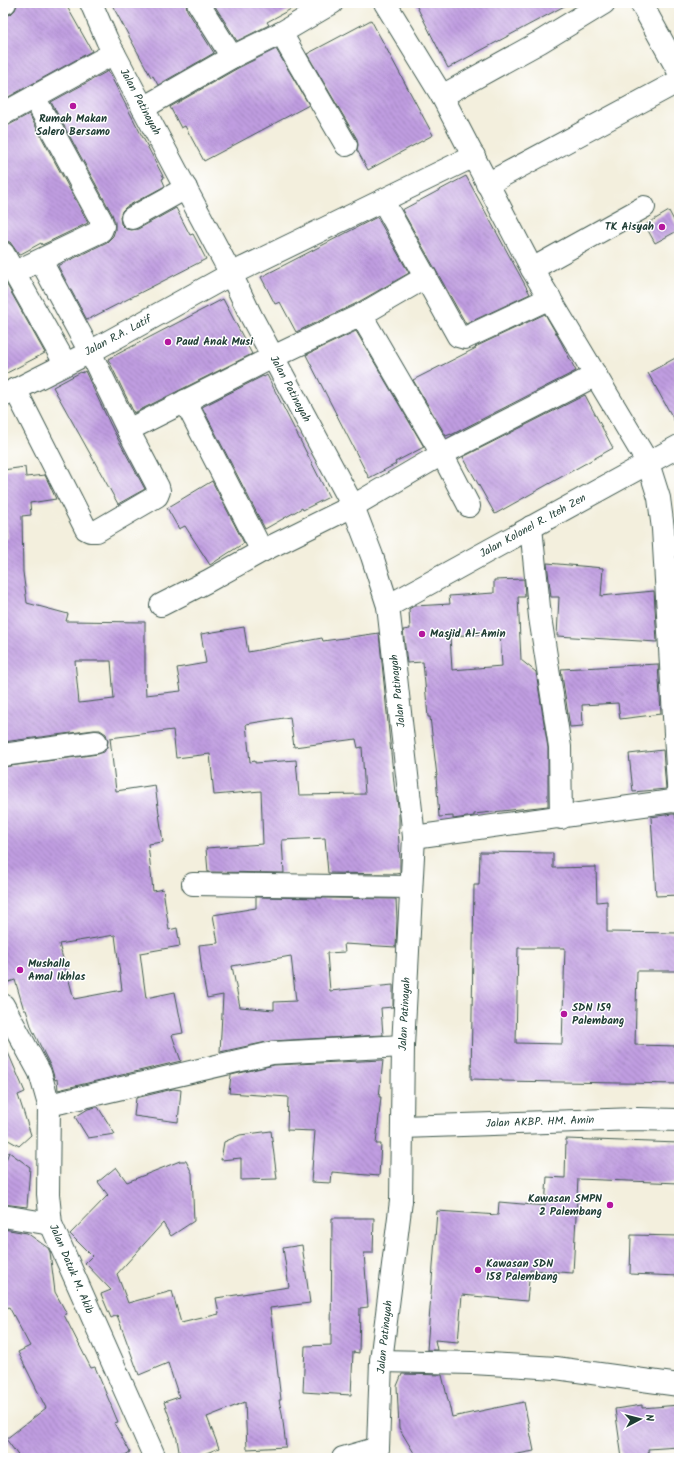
<svg xmlns="http://www.w3.org/2000/svg" width="682" height="1461" viewBox="0 0 682 1461" font-family="Kalam,sans-serif">
	<style>
		.building { fill: url(#building-back-hatch); fill-rule: evenodd }
		.lines { fill: none; stroke-linecap: round; stroke-linejoin: round }
		.minor-casing { stroke: #3f584d; stroke-width: 24 }
		.minor { stroke: #fff; stroke-width: 22 }
		.poi-dot { fill: #b5179e; stroke: #fff; stroke-width: 1.5 }
		.labels { text-anchor: middle; dominant-baseline: central; stroke-width: 3; stroke-linejoin: round; paint-order: stroke }
		.street-label { font-size: 11px; fill: #1f3d34; stroke: #fff }
		.poi-label { font-size: 11px; font-weight: bold; fill: #1f3d34; stroke: #fff; text-anchor: start }
	</style>
	<defs>
		<pattern id="building-back-hatch" width="6" height="6" patternUnits="userSpaceOnUse"><rect width="6" height="6" fill="#c09de1"/><path d="M-1 5l2 2M0 0l6 6M5-1l2 2" fill="none" stroke="#9b81b7"/></pattern>
	</defs>
	<rect width="100%" height="100%" fill="#fff"/>
	<filter id="ink" filterUnits="userSpaceOnUse"><feTurbulence type="fractalNoise" baseFrequency=".025" numOctaves="2"/><feDisplacementMap in="SourceGraphic" scale="8" xChannelSelector="R" yChannelSelector="G"/><feConvolveMatrix kernelMatrix="1 2 1 2 8 2 1 2 1" color-interpolation-filters="sRGB"/></filter>
	<filter id="wash" filterUnits="userSpaceOnUse"><feTurbulence type="fractalNoise" baseFrequency=".012" numOctaves="4" result="noise"/><feDisplacementMap in="SourceGraphic" scale="16" xChannelSelector="R" yChannelSelector="G"/><feGaussianBlur stdDeviation="0.9" result="paint"/><feColorMatrix in="noise" values="0 0 0 0 0 0 0 0 0 0 0 0 0 0 0 0 0 1.4 0 .05"/><feComposite in="paint" operator="in"/></filter>
	<g filter="url(#wash)">
		<rect width="100%" height="100%" fill="#f3efdd"/>
		<g id="blocks">
			<g class="building">
				<polygon points="21,3 65,3 92,51 3,100 3,16 11,14 15,10 17,5"/>
				<polygon points="111,3 186,3 187,10 214,53 158,85 153,76 151,77"/>
				<polygon points="213,3 302,3 267,22 269,25 237,41"/>
				<polygon points="415,3 570,3 448,68"/>
				<polygon points="371,20 433,135 368,170 357,150 358,145 357,139 307,54"/>
				<polygon points="276,49 309,105 204,161 185,126 181,128 170,107 238,68"/>
				<polygon points="108,71 164,178 162,179 165,186 126,207 122,211 120,217 121,224 126,229 131,230 138,229 176,208 190,235 193,234 206,259 87,320 58,266 107,242 113,236 115,230 115,222 112,214 51,102"/>
				<polygon points="29,114 88,223 42,245 41,243 19,255 10,242 3,241 3,126 9,125"/>
				<polygon points="466,176 530,294 466,324 402,210"/>
				<polygon points="669,211 679,230 655,243 645,225"/>
				<polygon points="377,217 409,273 355,304 296,332 280,302 275,304 261,277"/>
				<polygon points="3,278 45,353 3,375"/>
				<polygon points="223,299 252,354 134,413 108,359"/>
				<polygon points="545,314 561,342 576,371 451,435 451,434 446,436 413,380 476,348 475,347"/>
				<polygon points="356,331 424,447 395,462 396,464 369,478 306,355"/>
				<polygon points="679,356 679,429 648,373"/>
				<polygon points="85,371 113,430 145,489 118,504 53,387 81,372 82,373"/>
				<polygon points="267,375 329,497 303,510 302,508 265,529 202,407 263,376 264,377"/>
				<polygon points="585,395 613,448 495,514 463,457"/>
				<path d="M25,467L26,477L45,475L56,499L30,503L31,515L22,516L23,572L27,603L68,614L66,621L145,622V677L146,695L181,691L177,668L206,663L201,634L244,627L248,652L322,638L323,641L379,633L395,793H396L399,812V828H398L400,859V873L396,874L328,873L325,838L282,840L284,873L208,872L206,848L263,844L261,791L214,795L210,754L176,758L173,730L110,738L116,791L155,785L163,842L148,844L153,891L163,889L169,930L177,928L180,946L140,953L146,998L175,992L183,1033L172,1035L181,1061L58,1090L57,1079L55,1080L51,1067L32,1029L26,1010H24L15,980L3,984V767L98,754L104,752L107,747L108,741L106,734L100,730H94L3,742V538H8L3,499V470ZM75,661H111L114,699L79,703ZM290,717L294,747L356,739L358,748L362,747L365,794L299,795L296,760L255,763V761L250,762L246,724ZM115,935L122,990L74,999L59,944Z"/>
				<polygon points="212,481 244,543 210,565 185,526 179,529 167,508"/>
				<polygon points="547,563 603,568 601,596 654,591 657,642 557,636 559,597 551,597"/>
				<path d="M524,579L525,597H518L521,660L536,672L548,748V806L474,814V816L453,819V816L439,817L436,776H437L430,717H428L423,662L407,663L403,630L410,629L409,609L414,606L450,604L449,596L494,593V580ZM500,633L502,666L452,670L450,636Z"/>
				<polygon points="658,664 661,714 620,719 618,703 582,705 583,726 570,727 561,669"/>
				<polygon points="663,750 666,789 633,792 629,754"/>
				<polygon points="672,814 675,814 676,819 679,819 679,895 656,896 651,817"/>
				<path d="M480,852L553,853V868L596,867L597,902L607,901V932L679,933V971H637L635,1045L679,1046V1084L502,1081V1080L471,1079L474,885H479ZM518,948H565L562,1044L516,1043Z"/>
				<path d="M256,897L396,899L397,920L396,947L344,944L345,952L327,953L330,991L393,985V1007L381,1008L383,1035L271,1041L220,1052L223,995L207,998L202,972L199,945L218,943L213,915L256,908ZM291,956L296,1001L274,1002V1010L240,1007L232,966Z"/>
				<polygon points="3,1041 25,1092 18,1095 31,1135 19,1146 3,1137"/>
				<polygon points="383,1060 379,1097 381,1097 376,1144 381,1144 379,1176 332,1172 331,1183 311,1182 315,1131 287,1130 288,1097 229,1093 231,1075 274,1065"/>
				<polygon points="173,1089 181,1090 178,1122 134,1116 136,1098"/>
				<polygon points="96,1107 98,1107 115,1134 88,1138 75,1117 88,1109"/>
				<polygon points="271,1131 277,1179 241,1180 241,1158 221,1160 224,1142 240,1135"/>
				<polygon points="566,1139 679,1143 679,1183 578,1179 573,1273 530,1270 527,1301 462,1295 458,1342 435,1340 437,1350 427,1350 437,1211 498,1215 499,1202 545,1206 547,1177 565,1178"/>
				<polygon points="9,1152 30,1167 27,1207 3,1204 3,1168"/>
				<polygon points="180,1161 186,1161 192,1173 194,1221 171,1236 163,1223 117,1274 128,1303 172,1291 181,1323 219,1314 216,1298 289,1287 283,1248 302,1245 310,1303 270,1308 281,1400 279,1400 282,1413 286,1447 247,1449 245,1402 207,1417 219,1448 194,1458 180,1458 177,1439 164,1402 179,1397 168,1363 139,1375 117,1315 111,1318 101,1294 111,1290 85,1263 92,1256 70,1234 108,1195 98,1182 116,1167 127,1182"/>
				<polygon points="332,1218 374,1218 373,1253 364,1253 368,1307 360,1308 359,1353 353,1352 351,1395 303,1392 305,1346 331,1345"/>
				<polygon points="3,1229 27,1233 48,1248 50,1252 55,1292 67,1314 64,1315 91,1368 95,1367 118,1422 114,1423 130,1452 120,1458 20,1458 6,1439 46,1408 18,1352 30,1346 9,1307 3,1310"/>
				<polygon points="631,1235 679,1236 679,1276 630,1274"/>
				<polygon points="402,1374 442,1375 452,1417 524,1402 534,1451 496,1458 417,1458 399,1428 397,1386"/>
				<polygon points="642,1405 642,1408 679,1405 679,1447 648,1449 649,1458 622,1458 615,1409"/>
			</g>
		</g>
	</g>
	<g filter="url(#ink)">
		<use href="#blocks" fill-opacity="0" stroke="#3f584d" stroke-width="1"/>
		<g class="lines">
			<defs>
				<g id="minor">
					<polyline points="91,3 107,40 231,274 251,316 353,506 372,556 388,606 414,837 403,1046 401,1201 381,1361 378,1448"/>
					<polyline points="198,3 232,57"/>
					<polyline points="385,3 442,96 532,269 648,463 659,498 663,529 679,802"/>
					<polyline points="641,3 679,72"/>
					<polyline points="3,4 5,3"/>
					<polyline points="281,33 346,145"/>
					<polyline points="442,96 540,42 604,3"/>
					<polyline points="143,108 232,57 281,33 332,3"/>
					<polyline points="3,114 114,53"/>
					<polyline points="487,184 679,81"/>
					<polyline points="383,201 458,336 465,338 550,298"/>
					<polyline points="132,218 186,188"/>
					<polyline points="3,253 65,363"/>
					<polyline points="532,269 644,207"/>
					<polyline points="15,272 101,231 103,226 101,220 34,97"/>
					<polyline points="15,389 86,529 90,531 97,531 157,496 159,491 158,487 128,430 90,352 41,261"/>
					<polyline points="3,396 90,352 231,274 474,156"/>
					<polyline points="185,401 262,551 353,506 442,454 361,315"/>
					<polyline points="128,430 273,357 361,315 426,277"/>
					<polyline points="469,506 442,454 596,375"/>
					<polyline points="531,527 540,617 560,747 561,818"/>
					<polyline points="161,605 208,581 262,551"/>
					<polyline points="388,606 679,446"/>
					<polyline points="3,755 96,742"/>
					<polyline points="414,837 672,801 679,802"/>
					<polyline points="193,884 411,887"/>
					<polyline points="3,1005 40,1073 49,1105 48,1194 51,1224 155,1458"/>
					<polyline points="49,1105 272,1053 403,1046"/>
					<polyline points="402,1127 637,1119 679,1120"/>
					<polyline points="3,1216 51,1224"/>
					<polyline points="381,1361 472,1363 556,1368 679,1385"/>
					<polyline points="343,1458 378,1448"/>
				</g>
			</defs>
			<use href="#minor" class="minor-casing"/>
			<use href="#minor" class="minor"/>
		</g>
	</g>
	<g class="poi-dot">
		<circle cx="73" cy="106" r="4"/>
		<circle cx="662" cy="227" r="4"/>
		<circle cx="168" cy="342" r="4"/>
		<circle cx="422" cy="634" r="4"/>
		<circle cx="20" cy="970" r="4"/>
		<circle cx="564" cy="1014" r="4"/>
		<circle cx="610" cy="1205" r="4"/>
		<circle cx="478" cy="1270" r="4"/>
	</g>
	<g class="labels">
		<g class="street-label">
			<text transform="translate(140 102) rotate(62)">Jalan Patinayah</text>
			<text transform="translate(118 336) rotate(-28)">Jalan R.A. Latif</text>
			<text transform="translate(290 389) rotate(62)">Jalan Patinayah</text>
			<text transform="translate(533 526) rotate(-29)">Jalan Kolonel R. Iteh Zen</text>
			<text transform="translate(398 691) rotate(-96)">Jalan Patinayah</text>
			<text transform="translate(405 1014) rotate(-87)">Jalan Patinayah</text>
			<text transform="translate(540 1122) rotate(-2)">Jalan AKBP. HM. Amin</text>
			<text transform="translate(71 1269) rotate(67)">Jalan Datuk M. Akib</text>
			<text transform="translate(385 1337) rotate(-84)">Jalan Patinayah</text>
		</g>
		<g class="poi-label">
			<text x="73" y="119" text-anchor="middle">Rumah Makan<tspan x="73" dy="13">Salero Bersamo</tspan></text>
			<text x="654" y="227" text-anchor="end">TK Aisyah</text>
			<text x="176" y="342">Paud Anak Musi</text>
			<text x="430" y="634">Masjid Al-Amin</text>
			<text x="28" y="964">Mushalla<tspan x="28" dy="13">Amal Ikhlas</tspan></text>
			<text x="572" y="1008">SDN 159<tspan x="572" dy="13">Palembang</tspan></text>
			<text x="602" y="1199" text-anchor="end">Kawasan SMPN<tspan x="602" dy="13">2 Palembang</tspan></text>
			<text x="486" y="1264">Kawasan SDN<tspan x="486" dy="13">158 Palembang</tspan></text>
		</g>
	</g>
	<rect width="682" height="1461" fill="none" stroke="#fff" stroke-width="16"/>
	<g transform="translate(640 1419) rotate(83)" stroke="#ffffff" stroke-width="3" paint-order="stroke">
	<path d="M0-3L7 15L0 10L-7 15Z" fill="#1f3d34"/>
	<text y="-6" font-size="11" font-weight="bold" text-anchor="middle" fill="#1f3d34">N</text>
	</g>
</svg>
